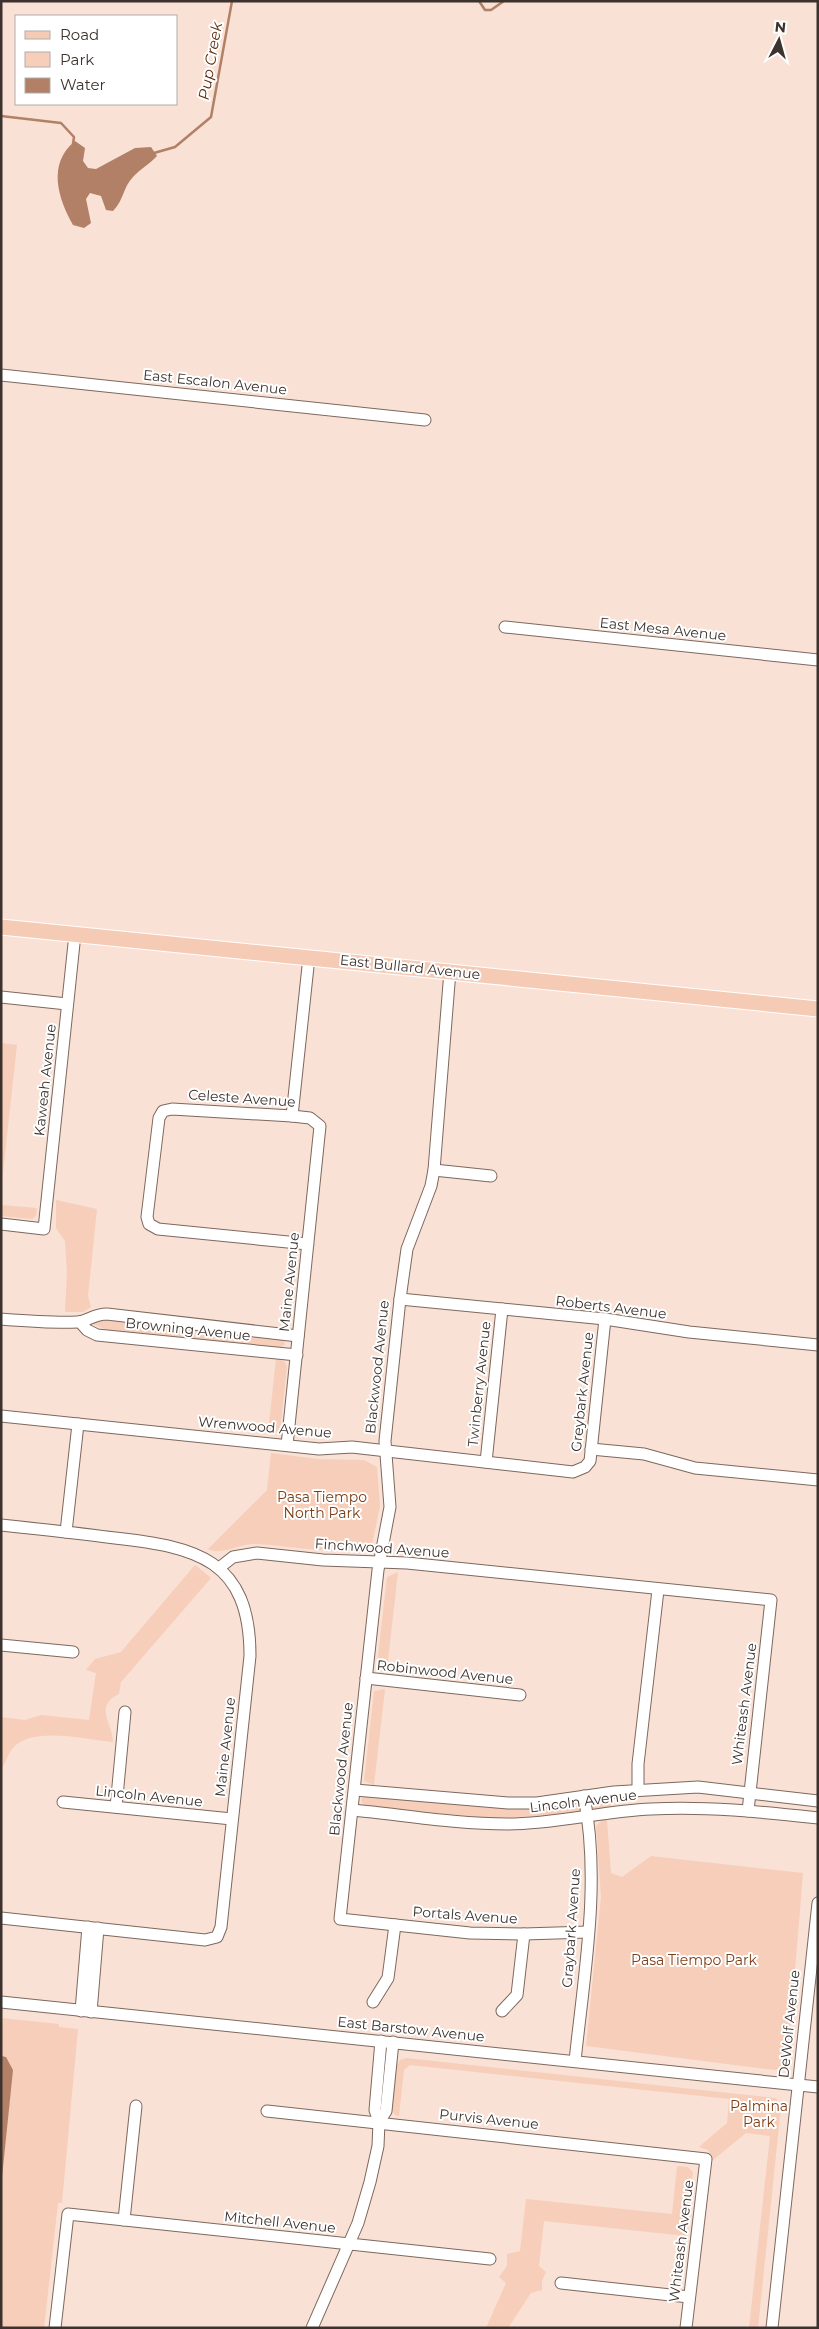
<svg xmlns="http://www.w3.org/2000/svg" width="819" height="2329" viewBox="0 0 819 2329" font-family="Montserrat,sans-serif">
	<style>
		.green { fill: #f7ceb9 }
		.water { fill: #b28066 }
		.lines { fill: none; stroke-linecap: round; stroke-linejoin: round }
		.stream { stroke: #b28066; stroke-width: 2.5 }
		.minor-casing { stroke: #7d685e; stroke-width: 13 }
		.major-casing { stroke: #fff; stroke-width: 17 }
		.minor { stroke: #fff; stroke-width: 11 }
		.major { stroke: #f5cbb5; stroke-width: 15 }
		.labels { text-anchor: middle; dominant-baseline: central; stroke-width: 4; stroke-linejoin: round; paint-order: stroke }
		.street-label { font-size: 14px; fill: #3c332e; stroke: #fff }
		.park-label { font-size: 14px; fill: #7d3d15; stroke: #fff }
		.water-label { font-size: 15px; font-style: italic; fill: #5d2c0e; stroke: #fff }
	</style>
	<rect width="100%" height="100%" fill="#f9e1d5"/>
	<g class="green">
		<polygon points="1,1043 17,1045 1,1190"/>
		<polygon points="56,1200 97,1209 88,1296 91,1307 83,1312 65,1312 67,1272 65,1241 56,1228"/>
		<polygon points="1,1205 37,1208 36,1216 32,1219 1,1216"/>
		<polygon points="111,1319 284,1338 285,1345 279,1348 110,1331 90,1323"/>
		<polygon points="276,1358 285,1362 287,1367 280,1431 275,1434 268,1434"/>
		<path d="M271,1453L318,1459L364,1460L377,1467L380,1506L372,1545C349,1558 284,1545 256,1544C240,1543 222,1556 208,1549L267,1490Z"/>
		<path d="M195,1565L211,1578L121,1682L119,1694C93,1706 113,1724 113,1742C86,1740 31,1725 12,1749C8,1755 5,1763 1,1770V1717L25,1720L41,1715L89,1720L96,1673L86,1670L95,1659L121,1652Z"/>
		<polygon points="398,1572 387,1669 377,1664 387,1577"/>
		<polygon points="385,1689 374,1785 364,1781 374,1691"/>
		<polygon points="365,1794 490,1808 508,1808 609,1798 612,1802 610,1808 561,1815 488,1818 364,1806 361,1800"/>
		<path d="M607,1819L611,1873L622,1877L651,1856L803,1873L788,2058C786,2065 781,2069 774,2070L586,2046L601,1897L596,1826L602,1820Z"/>
		<polygon points="1,2018 59,2024 59,2027 78,2029 62,2203 58,2203 44,2328 1,2328"/>
		<polygon points="406,2058 776,2098 781,2107 758,2328 749,2328 770,2136 746,2133 713,2160 708,2150 699,2147 727,2123 729,2099 410,2065 404,2070 399,2116 395,2115 392,2110 397,2065 400,2060"/>
		<polygon points="677,2166 688,2167 693,2172 686,2236 544,2221 539,2266 546,2272 542,2281 542,2290 531,2293 508,2328 486,2328 506,2283 499,2277 507,2266 507,2254 520,2251 526,2199 672,2214"/>
	</g>
	<g class="water">
		<path d="M75,141L85,148L83,161L88,168L96,169L135,148L151,147L157,156C150,164 140,169 133,177C123,187 124,200 113,211L106,210L101,196L90,193L86,199L91,223L84,228L73,225C58,198 47,164 75,141Z"/>
		<polygon points="1,2056 6,2057 13,2070 1,2187"/>
	</g>
	<g class="lines">
		<g class="stream">
			<polyline points="479,1 485,10 491,10 504,1"/>
			<polyline points="1,116 61,123 74,137 73,144"/>
			<polyline points="154,153 175,147 211,117 232,1"/>
		</g>
		<defs>
			<g id="minor">
				<polyline points="1,375 425,420"/>
				<polyline points="505,627 818,660"/>
				<polyline points="450,971 434,1170 431,1186 407,1249 400,1299 385,1441 390,1507 378,1570 340,1919 470,1933 524,1934 588,1932"/>
				<polyline points="1,997 67,1004"/>
				<polyline points="292,1116 309,957"/>
				<polyline points="434,1170 491,1176"/>
				<polyline points="1,1224 44,1229 75,934"/>
				<polyline points="400,1299 605,1319 689,1332 818,1345"/>
				<path d="M1,1319C27,1321 52,1323 77,1322C87,1322 93,1314 107,1314L298,1336"/>
				<polyline points="80,1322 87,1330 97,1335 297,1355"/>
				<polyline points="1,1416 319,1449 352,1447 573,1472 585,1467 590,1461 605,1319"/>
				<polyline points="287,1445 320,1126 310,1118 292,1116 172,1109 163,1111 159,1118 147,1217 149,1224 158,1229 308,1244"/>
				<polyline points="591,1449 644,1454 695,1468 818,1480"/>
				<polyline points="486,1462 502,1309"/>
				<path d="M1,1525C39,1529 77,1533 115,1538C196,1547 250,1559 250,1656L221,1927L217,1937L205,1940L1,1918"/>
				<polyline points="66,1532 78,1424"/>
				<polyline points="219,1568 233,1557 257,1553 323,1560 407,1563 771,1600 748,1811"/>
				<polyline points="1,1645 73,1652"/>
				<polyline points="366,1678 520,1695"/>
				<polyline points="355,1790 508,1803 537,1803 614,1792 698,1787 818,1801"/>
				<polyline points="638,1790 638,1764 658,1590"/>
				<polyline points="63,1802 232,1819"/>
				<polyline points="116,1807 125,1712"/>
				<path d="M353,1810C404,1815 456,1824 508,1824C556,1824 603,1811 651,1809C707,1806 762,1812 818,1818"/>
				<polyline points="1,2002 818,2087"/>
				<polyline points="373,2002 388,1978 395,1925"/>
				<polyline points="81,2011 88,1927"/>
				<polyline points="502,2011 517,1995 524,1934"/>
				<polyline points="91,2012 98,1928"/>
				<path d="M575,2061C584,1974 601,1883 584,1796"/>
				<polyline points="267,2111 706,2159 686,2328"/>
				<polyline points="379,2122 386,2111 393,2042"/>
				<polyline points="124,2220 136,2106"/>
				<polyline points="561,2283 689,2297"/>
				<polyline points="55,2328 68,2214 490,2259"/>
				<polyline points="312,2328 358,2223 370,2182 378,2146 379,2122 375,2110 381,2041"/>
				<polyline points="772,2328 818,1903"/>
			</g>
			<polyline id="major" points="1,927 818,1009"/>
		</defs>
		<use href="#minor" class="minor-casing"/>
		<use href="#major" class="major-casing"/>
		<use href="#minor" class="minor"/>
		<use href="#major" class="major"/>
	</g>
	<g class="labels">
		<g class="street-label">
			<text transform="translate(215 382) rotate(6)">East Escalon Avenue</text>
			<text transform="translate(663 629) rotate(6)">East Mesa Avenue</text>
			<text transform="translate(410 967) rotate(6)">East Bullard Avenue</text>
			<text transform="translate(45 1080) rotate(-84)">Kaweah Avenue</text>
			<text transform="translate(242 1098) rotate(4)">Celeste Avenue</text>
			<text transform="translate(289 1282) rotate(-84)">Maine Avenue</text>
			<text transform="translate(611 1307) rotate(7)">Roberts Avenue</text>
			<text transform="translate(188 1329) rotate(6)">Browning Avenue</text>
			<text transform="translate(377 1367) rotate(-84)">Blackwood Avenue</text>
			<text transform="translate(479 1384) rotate(-84)">Twinberry Avenue</text>
			<text transform="translate(582 1392) rotate(-84)">Greybark Avenue</text>
			<text transform="translate(265 1427) rotate(5)">Wrenwood Avenue</text>
			<text transform="translate(382 1548) rotate(4)">Finchwood Avenue</text>
			<text transform="translate(445 1672) rotate(6)">Robinwood Avenue</text>
			<text transform="translate(744 1704) rotate(-83)">Whiteash Avenue</text>
			<text transform="translate(225 1747) rotate(-84)">Maine Avenue</text>
			<text transform="translate(341 1769) rotate(-84)">Blackwood Avenue</text>
			<text transform="translate(149 1796) rotate(6)">Lincoln Avenue</text>
			<text transform="translate(583 1801) rotate(-7)">Lincoln Avenue</text>
			<text transform="translate(465 1915) rotate(4)">Portals Avenue</text>
			<text transform="translate(571 1928) rotate(-86)">Graybark Avenue</text>
			<text transform="translate(789 2024) rotate(-84)">DeWolf Avenue</text>
			<text transform="translate(411 2029) rotate(6)">East Barstow Avenue</text>
			<text transform="translate(489 2119) rotate(6)">Purvis Avenue</text>
			<text transform="translate(280 2222) rotate(6)">Mitchell Avenue</text>
			<text transform="translate(681 2241) rotate(-83)">Whiteash Avenue</text>
		</g>
		<g class="park-label">
			<text x="322" y="1497">Pasa Tiempo<tspan x="322" dy="16">North Park</tspan></text>
			<text x="694" y="1960">Pasa Tiempo Park</text>
			<text x="759" y="2106">Palmina<tspan x="759" dy="16">Park</tspan></text>
		</g>
		<g class="water-label">
			<text transform="translate(210 61) rotate(-80)">Pup Creek</text>
		</g>
	</g>
	<rect width="819" height="2329" fill="none" stroke="#3c332e" stroke-width="5"/>
	<rect x="15" y="15" width="162" height="90" fill="#ffffff" stroke="#b1adab"/>
	<rect x="25" y="31" width="25" height="8" fill="#f5cbb5" stroke="#b1adab"/>
	<text x="60" y="40" font-size="15" fill="#3c332e">Road</text>
	<rect x="25" y="52" width="25" height="15" fill="#f7ceb9" stroke="#b1adab"/>
	<text x="60" y="65" font-size="15" fill="#3c332e">Park</text>
	<rect x="25" y="78" width="25" height="15" fill="#b28066" stroke="#b1adab"/>
	<text x="60" y="90" font-size="15" fill="#3c332e">Water</text>
	<g transform="translate(779 40) rotate(6)" stroke="#ffffff" stroke-width="4" paint-order="stroke">
	<path d="M0-4L9 19L0 12L-9 19Z" fill="#3c332e"/>
	<text y="-8" font-size="14" font-weight="bold" text-anchor="middle" fill="#3c332e">N</text>
	</g>
</svg>
